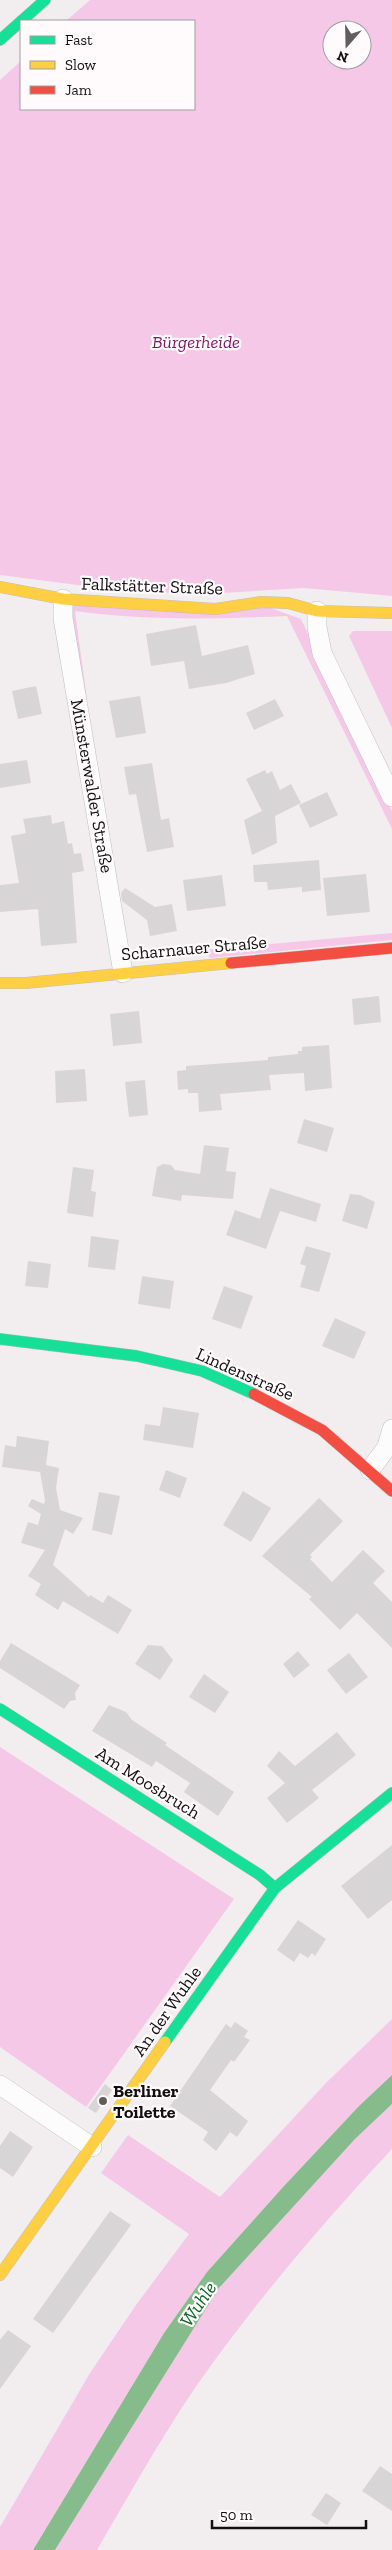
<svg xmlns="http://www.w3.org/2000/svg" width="392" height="2550" viewBox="0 0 392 2550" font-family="'Zilla Slab',serif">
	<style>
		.green { fill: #f6c8e7; fill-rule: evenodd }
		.water { fill: #86bc8c }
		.building { fill: #d8d5d7 }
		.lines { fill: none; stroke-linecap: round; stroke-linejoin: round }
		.street-casing { stroke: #c2bfc1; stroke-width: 20 }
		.fast-casing { stroke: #c2bfc1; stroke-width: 12 }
		.slow-casing { stroke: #c2bfc1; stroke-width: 12 }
		.jam-casing { stroke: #c2bfc1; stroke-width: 12 }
		.street { stroke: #fdfcfd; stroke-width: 19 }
		.fast { stroke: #16e098; stroke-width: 11 }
		.slow { stroke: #ffcf43; stroke-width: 11 }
		.jam { stroke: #f24e42; stroke-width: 11 }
		.poi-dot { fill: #605d5e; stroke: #fffbfd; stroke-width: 2 }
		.labels { text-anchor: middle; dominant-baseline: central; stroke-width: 4.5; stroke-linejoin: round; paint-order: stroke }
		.park-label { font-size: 18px; font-style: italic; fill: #7c1765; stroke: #fffbfd }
		.street-label { font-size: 18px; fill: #110f10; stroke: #fffbfd }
		.poi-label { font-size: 18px; font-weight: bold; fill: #110f10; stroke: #fffbfd; text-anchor: start }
		.water-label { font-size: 19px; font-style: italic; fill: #086120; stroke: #fffbfd }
	</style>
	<rect width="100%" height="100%" fill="#f2eef0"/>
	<g class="green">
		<path d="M90,0H392V596L304,588L206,594L124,591L0,575V80L21,61V109H194V21H66ZM332,30H362V60H332Z"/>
		<path d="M262,605L301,619L392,811V829L287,616C216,619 146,621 75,611L86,692L83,690L70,606Z"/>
		<polygon points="353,631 392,631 392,728 349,636"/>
		<polygon points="392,933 392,940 210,958 205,950"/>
		<polygon points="0,1747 234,1899 86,2107 0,2047"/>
		<polygon points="392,2019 392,2075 359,2106 284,2186 207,2272 164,2333 33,2550 0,2550 0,2527 90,2373 136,2305 189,2234 101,2173 128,2135 220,2197 326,2083"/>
		<path d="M392,2104V2149C322,2224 256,2301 197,2385C161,2438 129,2495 97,2550H55L219,2288L355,2139Z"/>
	</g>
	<polygon class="water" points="392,2075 392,2104 355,2139 219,2288 55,2550 33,2550 164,2333 207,2272 284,2186 359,2106"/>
	<g class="building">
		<polygon points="196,625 202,656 248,645 255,674 226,683 189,689 184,661 151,666 146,634"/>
		<polygon points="36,686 42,714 18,719 12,691"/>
		<polygon points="140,696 146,733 116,738 109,701"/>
		<polygon points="275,699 284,716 254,730 246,713"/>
		<polygon points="27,760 31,783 0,788 0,764"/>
		<polygon points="152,763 161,820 169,818 174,847 147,852 136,794 129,795 124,767"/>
		<polygon points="265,770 267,774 272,771 280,790 291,784 301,803 275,816 277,843 252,855 244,820 262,811 246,779"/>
		<polygon points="327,792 338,815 310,828 299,805"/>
		<polygon points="51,815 52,824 64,821 68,844 72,843 74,854 81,853 84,871 72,873 77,943 41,946 38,909 0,912 0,885 19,883 11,836 26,833 23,819"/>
		<polygon points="319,860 321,890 302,892 302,887 268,890 267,882 254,882 253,865"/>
		<polygon points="366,874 370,912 327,916 323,878"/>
		<polygon points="222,875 226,906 187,911 183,880"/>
		<polygon points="125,888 155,907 172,904 177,931 150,936 147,920 122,901 121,893"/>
		<polygon points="379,996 381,1022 354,1025 352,999"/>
		<polygon points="139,1011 142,1043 113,1046 110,1014"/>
		<polygon points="329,1045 332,1088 305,1091 304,1073 269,1075 271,1090 220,1094 222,1110 199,1112 198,1093 188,1093 188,1089 178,1090 177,1071 186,1070 186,1066 268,1060 268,1057 298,1054 298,1051 302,1051 302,1047"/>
		<polygon points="85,1069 87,1101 56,1103 55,1071"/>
		<polygon points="145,1080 148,1115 129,1117 125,1082"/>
		<polygon points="304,1119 334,1128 327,1152 297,1143"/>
		<polygon points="204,1145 229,1148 226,1171 236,1172 233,1199 182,1195 181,1201 152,1196 157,1167 163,1164 171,1165 175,1170 200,1174"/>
		<polygon points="73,1167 94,1170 91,1191 96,1192 93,1217 67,1213"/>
		<polygon points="270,1188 321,1204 316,1222 280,1211 266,1249 226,1235 235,1210 260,1219"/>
		<polygon points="350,1194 360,1195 375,1202 367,1229 342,1221"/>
		<polygon points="91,1236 119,1240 115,1270 88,1267"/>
		<polygon points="306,1246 331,1253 319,1292 300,1287 306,1266 300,1264"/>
		<polygon points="28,1261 51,1264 48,1288 25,1286"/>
		<polygon points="142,1276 174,1281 170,1309 138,1304"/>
		<polygon points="224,1286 253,1296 241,1329 212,1319"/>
		<polygon points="335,1318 366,1332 354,1359 322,1346"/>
		<polygon points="163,1407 199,1413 193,1448 143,1440 145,1424 160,1426"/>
		<polygon points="17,1436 49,1441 46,1465 59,1468 56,1488 60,1510 83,1518 73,1534 65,1529 53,1565 89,1597 90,1595 103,1603 108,1595 132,1610 118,1634 63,1601 58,1610 35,1595 41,1584 28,1576 45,1550 21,1543 28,1522 38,1525 41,1514 28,1506 32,1499 44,1504 45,1500 40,1472 2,1467 5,1445 16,1447"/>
		<polygon points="166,1470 187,1478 180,1498 159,1490"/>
		<polygon points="243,1491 271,1508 251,1542 223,1525"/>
		<polygon points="99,1492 120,1496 112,1535 92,1530"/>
		<polygon points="319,1498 343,1521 310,1555 312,1557 310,1559 332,1582 363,1550 385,1571 373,1583 392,1602 392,1648 357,1613 340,1630 309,1599 312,1597 262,1556"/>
		<polygon points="11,1643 80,1685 75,1693 76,1700 70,1701 64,1709 0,1668 0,1661"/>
		<polygon points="148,1645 162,1646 173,1660 160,1680 135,1664"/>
		<polygon points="298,1651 310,1665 294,1678 283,1664"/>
		<polygon points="349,1653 368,1677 346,1694 327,1670"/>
		<polygon points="204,1674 229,1692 215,1713 189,1697"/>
		<polygon points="109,1705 126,1712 132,1720 167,1743 165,1745 234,1792 218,1816 184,1792 190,1783 156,1761 152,1767 92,1731"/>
		<polygon points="337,1732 356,1755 312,1790 319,1798 287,1823 267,1798 285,1783 267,1766 279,1751 295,1766"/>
		<polygon points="392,1845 392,1900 368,1919 341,1886"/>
		<polygon points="298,1920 326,1939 315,1956 312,1953 308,1958 300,1953 294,1962 277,1950"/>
		<polygon points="235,2022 248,2031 244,2037 250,2040 234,2062 231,2060 210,2090 248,2121 237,2137 230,2132 216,2151 203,2140 208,2132 170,2106 226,2024 231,2028"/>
		<polygon points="105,2084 112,2090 96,2113 88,2108"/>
		<polygon points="10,2131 33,2147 13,2177 0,2168 0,2146"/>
		<polygon points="110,2211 131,2225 53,2333 33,2319"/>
		<polygon points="8,2330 31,2346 0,2389 0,2340"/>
		<polygon points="380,2466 392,2474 392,2511 362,2491"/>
		<polygon points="326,2493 341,2503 327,2525 311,2515"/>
	</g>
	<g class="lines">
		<defs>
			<g id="street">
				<polyline points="63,599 63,618 123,973"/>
				<polyline points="317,611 317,627 322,653 392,797"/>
				<polyline points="370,1470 387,1447 392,1429"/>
				<polyline points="0,2085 92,2147"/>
			</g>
			<g id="fast">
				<polyline points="0,40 45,0"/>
				<polyline points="0,1339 137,1356 202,1371 254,1394"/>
				<polyline points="0,1709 260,1875 275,1888"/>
				<polyline points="165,2042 275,1888 392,1793"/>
			</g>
			<g id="slow">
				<polyline points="0,587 63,599 215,609 261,602 288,603 317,611 392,613"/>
				<polyline points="0,983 26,983 231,963"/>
				<polyline points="0,2275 165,2042"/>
			</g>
			<g id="jam">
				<polyline points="231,963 392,948"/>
				<polyline points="254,1394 322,1430 392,1491"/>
			</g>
		</defs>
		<use href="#street" class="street-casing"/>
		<use href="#fast" class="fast-casing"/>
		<use href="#slow" class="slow-casing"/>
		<use href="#jam" class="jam-casing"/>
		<use href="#street" class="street"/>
		<use href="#fast" class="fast"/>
		<use href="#slow" class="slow"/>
		<use href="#jam" class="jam"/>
	</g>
	<circle class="poi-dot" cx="103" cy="2101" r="5"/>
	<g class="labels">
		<g class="park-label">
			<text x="196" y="342">Bürgerheide</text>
		</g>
		<g class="street-label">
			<text transform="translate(152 586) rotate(2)">Falkstätter Straße</text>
			<text transform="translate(92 786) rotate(80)">Münsterwalder Straße</text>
			<text transform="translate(194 948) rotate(-5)">Scharnauer Straße</text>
			<text transform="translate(245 1374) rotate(24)">Lindenstraße</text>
			<text transform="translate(148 1783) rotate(32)">Am Moosbruch</text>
			<text transform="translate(167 2011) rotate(-55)">An der Wuhle</text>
		</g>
		<g class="poi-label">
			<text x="113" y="2091">Berliner<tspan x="113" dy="21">Toilette</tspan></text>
		</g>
		<g class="water-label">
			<text transform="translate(198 2304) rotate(-56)">Wuhle</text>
		</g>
	</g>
	<rect x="20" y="20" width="175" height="90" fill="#fffbfd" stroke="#a09d9e"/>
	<rect x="30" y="36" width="25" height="8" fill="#16e098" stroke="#a09d9e"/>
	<text x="65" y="45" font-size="15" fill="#110f10">Fast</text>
	<rect x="30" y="61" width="25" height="8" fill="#ffcf43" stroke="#a09d9e"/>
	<text x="65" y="70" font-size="15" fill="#110f10">Slow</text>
	<rect x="30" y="86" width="25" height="8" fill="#f24e42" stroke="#a09d9e"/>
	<text x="65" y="95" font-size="15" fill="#110f10">Jam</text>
	<g transform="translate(347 45) rotate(200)"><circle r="24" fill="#fffbfd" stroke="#a09d9e"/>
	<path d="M0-4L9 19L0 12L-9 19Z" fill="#605d5e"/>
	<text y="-8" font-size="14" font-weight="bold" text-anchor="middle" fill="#110f10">N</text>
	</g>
	<path d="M212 2520v8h154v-8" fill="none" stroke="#110f10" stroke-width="2.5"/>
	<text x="220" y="2520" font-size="15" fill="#110f10" stroke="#fffbfd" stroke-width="4" paint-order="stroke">50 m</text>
</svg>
